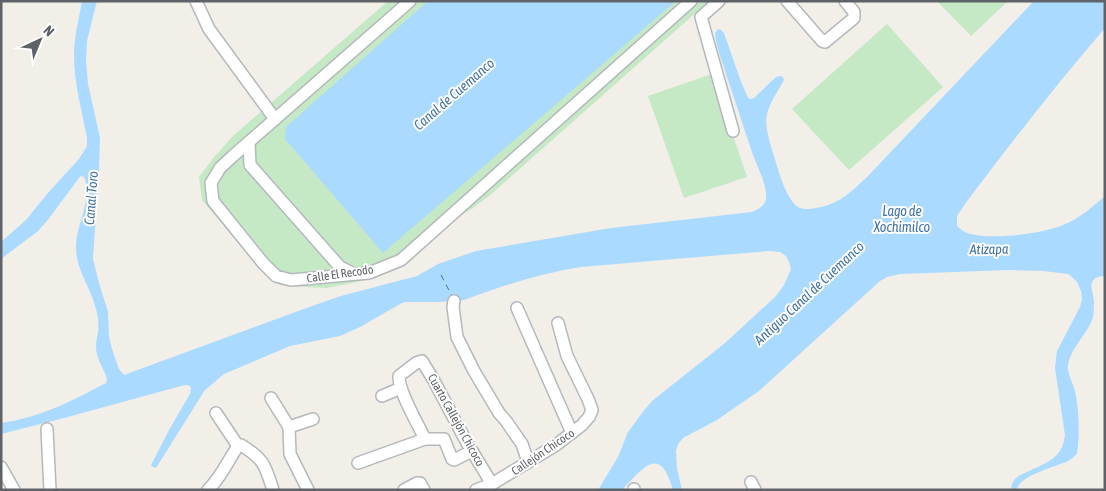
<svg xmlns="http://www.w3.org/2000/svg" width="1106" height="491" viewBox="0 0 1106 491" font-family="'Asap Condensed',sans-serif">
	<style>
		.green { fill: #c5e8c5 }
		.water { fill: #aadaff }
		.lines { fill: none; stroke-linecap: round; stroke-linejoin: round }
		.ferry { stroke: #4174aa; stroke-width: 1; stroke-dasharray: 6 5; stroke-linecap: butt }
		.minor-casing { stroke: #b5b8bc; stroke-width: 14 }
		.minor { stroke: #fff; stroke-width: 11 }
		.labels { text-anchor: middle; dominant-baseline: central; stroke-width: 4; stroke-linejoin: round; paint-order: stroke }
		.street-label { font-size: 12px; fill: #5f6368; stroke: #fff }
		.water-label { font-size: 14px; font-style: italic; fill: #4174aa; stroke: #fff }
	</style>
	<rect width="100%" height="100%" fill="#f1efe8"/>
	<g class="green">
		<polygon points="388,1 709,1 489,196 472,209 455,218 396,267 376,278 327,288 285,286 274,283 260,269 202,200 199,177 215,156 233,136"/>
		<polygon points="937,1 1008,1 971,36"/>
		<polygon points="887,24 943,87 849,170 792,109"/>
		<polygon points="712,74 747,177 684,198 648,96"/>
	</g>
	<g class="water">
		<path d="M82,1H97L87,41L86,61L88,84L100,138L99,168L93,259L99,283L108,312L109,337L112,349L119,369L124,375L312,306L341,296L417,276L438,264L476,251L611,228L752,212C758,209 764,207 766,199C768,187 757,166 753,155C744,129 736,103 727,77C723,63 716,48 715,33L718,29L721,30L724,33L740,79L748,98L751,99L754,98L776,77L780,76L783,77L784,80C778,91 770,102 767,114C764,126 771,147 775,159C778,171 787,200 798,207C804,210 810,209 816,208C840,204 851,192 868,176L1034,1H1105V28C1056,85 1010,144 965,204L957,216V226C959,227 960,229 963,231C981,242 1043,234 1063,225C1079,219 1092,207 1105,196V276C1086,277 1092,288 1094,301C1094,306 1094,312 1093,317C1088,334 1071,347 1068,365C1067,374 1073,383 1075,391C1079,409 1080,435 1077,453C1075,456 1072,459 1068,461C1056,467 1019,475 1017,490H1011C1011,486 1012,482 1015,479C1019,475 1025,473 1029,471C1040,466 1053,461 1060,451C1063,446 1064,441 1065,435L1055,368L1057,351L1080,307L1082,299L1081,291L1077,282L1072,277L1068,274L1043,271L1009,270L900,274L887,277L880,281L759,391L717,420L683,438L678,444L676,451L677,468L682,490H673C660,444 644,467 622,490H598L618,457L628,432L642,413L652,401L725,343L775,297L784,285L791,269L789,262L786,256L780,252L769,251L581,267C541,273 502,286 464,300L439,302H405L402,303L360,327L340,336L290,346L224,374L205,390L156,468L151,466L152,463L169,430L190,394L191,388C189,384 185,385 181,386L64,418L1,434V423C38,418 70,402 102,385L106,383L107,379C104,368 96,359 96,347C96,342 97,337 98,332C99,324 98,316 96,309C91,288 76,270 76,248C75,226 94,198 84,177L81,176L79,178L47,221L38,231L1,259V242L26,220L47,194L79,159L87,146V138C82,111 74,83 74,55C74,37 79,19 82,1Z"/>
		<polygon points="428,1 676,1 383,253 285,139 286,127"/>
	</g>
	<g class="lines">
		<polyline class="ferry" points="441,275 452,296"/>
		<defs>
			<g id="minor">
				<polyline points="196,1 209,29 275,119"/>
				<polyline points="410,1 234,155 220,168 211,183 213,201 263,263 276,276 291,280 369,273 401,260 691,1"/>
				<polyline points="719,1 701,17 733,131"/>
				<polyline points="787,1 822,41 825,42 854,18 854,12 845,1"/>
				<polyline points="249,142 250,165 340,267 354,274"/>
				<polyline points="454,301 453,307 457,337 474,371 499,413 506,421 522,444 528,462"/>
				<polyline points="517,308 572,433"/>
				<polyline points="382,396 401,388"/>
				<polyline points="271,398 289,427"/>
				<polyline points="216,413 238,446"/>
				<polyline points="289,427 290,454 308,490"/>
				<polyline points="289,427 313,419"/>
				<polyline points="47,429 50,490"/>
				<path d="M425,439C418,424 398,391 399,376L416,363L422,361L433,379L467,443L492,484"/>
				<path d="M238,446L241,445C264,459 265,465 273,490"/>
				<polyline points="358,463 425,439 444,439 452,459 454,460 472,451"/>
				<polyline points="1,467 14,490"/>
				<polyline points="751,482 755,490"/>
				<polyline points="634,489 634,490"/>
				<path d="M208,490C222,476 227,462 238,446"/>
				<polyline points="404,490 417,483 420,483 424,490"/>
				<polyline points="476,490 492,484 556,445 582,425 589,417 592,410 588,399 567,356 558,323"/>
			</g>
		</defs>
		<use href="#minor" class="minor-casing"/>
		<use href="#minor" class="minor"/>
	</g>
	<g class="labels">
		<g class="street-label">
			<text transform="translate(340 274) rotate(-8)">Calle El Recodo</text>
			<text transform="translate(456 420) rotate(61)">Cuarto Callejón Chicoco</text>
			<text transform="translate(543 452) rotate(-34)">Callejón Chicoco</text>
		</g>
		<g class="water-label">
			<text transform="translate(454 94) rotate(-41)">Canal de Cuemanco</text>
			<text transform="translate(91 198) rotate(-86)">Canal Toro</text>
			<text x="902" y="211">Lago de<tspan x="902" dy="16">Xochimilco</tspan></text>
			<text transform="translate(989 249) rotate(-1)">Atizapa</text>
			<text transform="translate(809 293) rotate(-43)">Antiguo Canal de Cuemanco</text>
		</g>
	</g>
	<rect width="1106" height="491" fill="none" stroke="#5f6368" stroke-width="5"/>
	<g transform="translate(40 40) rotate(44)" stroke="#ffffff" stroke-width="4" paint-order="stroke">
	<path d="M0-4L9 19L0 12L-9 19Z" fill="#5f6368"/>
	<text y="-8" font-size="14" font-weight="bold" text-anchor="middle" fill="#5f6368">N</text>
	</g>
</svg>
